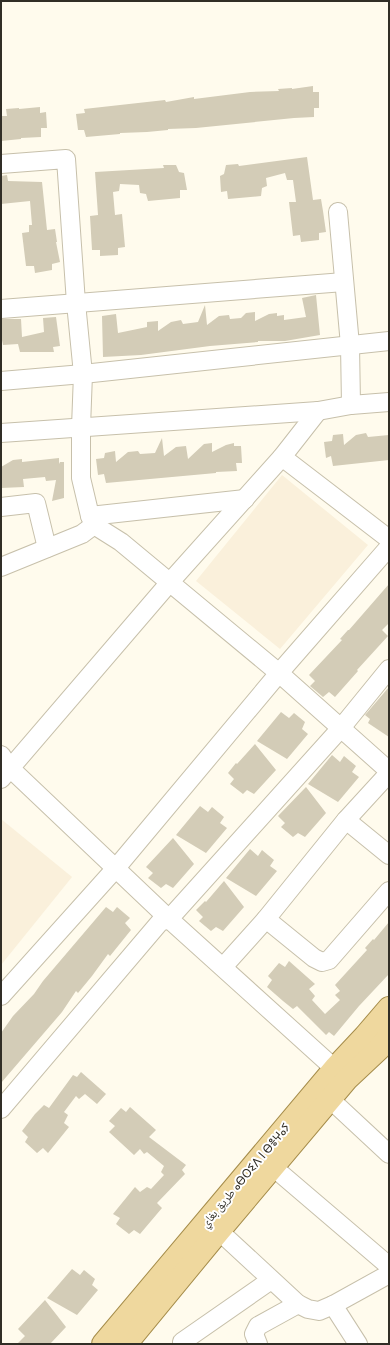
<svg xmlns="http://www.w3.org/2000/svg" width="390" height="1345" viewBox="0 0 390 1345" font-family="'Titillium Web','Noto Naskh Arabic','Noto Sans Tifinagh',sans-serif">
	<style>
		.education { fill: #faf0db }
		.building { fill: #d3ccb7 }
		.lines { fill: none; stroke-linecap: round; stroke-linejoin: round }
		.minor-casing { stroke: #c7c0ab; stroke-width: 20 }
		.major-casing { stroke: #a58c4a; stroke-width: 24 }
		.minor { stroke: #fff; stroke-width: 18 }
		.major { stroke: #efd89e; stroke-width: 22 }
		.labels { text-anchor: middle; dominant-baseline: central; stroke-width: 4; stroke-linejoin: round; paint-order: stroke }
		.street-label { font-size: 12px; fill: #312e26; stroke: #fff }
	</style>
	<rect width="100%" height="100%" fill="#fffbed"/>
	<g class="education">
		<polygon points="282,475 368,545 280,649 196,581"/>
		<polygon points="1,819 72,877 1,965"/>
	</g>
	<g class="building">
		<polygon points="313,86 313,92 319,92 319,108 314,108 314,117 294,118 196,128 168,129 168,130 147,132 120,133 120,134 86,137 84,130 78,130 76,114 85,113 84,109 165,100 166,102 194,97 194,99 250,92 279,91 278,89 292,88 292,89"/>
		<polygon points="40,107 40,113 46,112 47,128 41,128 41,137 21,138 21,139 1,141 1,116 7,116 6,109 19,108 19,109"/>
		<polygon points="307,157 313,200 321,199 323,211 326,232 319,233 319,240 301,242 300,235 293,236 289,202 296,202 293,180 287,180 285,173 266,178 267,186 262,188 261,196 228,199 227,191 221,192 220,176 224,174 226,165 238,164 239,166"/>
		<polygon points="163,165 176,165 179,172 184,173 187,190 180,190 180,198 148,201 146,194 140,193 139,185 120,184 119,191 113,192 115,215 122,214 125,247 118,248 118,255 100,256 100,250 92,250 90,216 98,215 95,172 164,168"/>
		<polygon points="7,175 8,181 42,182 47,230 55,229 57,242 56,242 60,262 52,264 52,270 35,273 34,266 26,266 22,233 29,232 29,225 32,225 30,201 1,204 1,176"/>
		<polygon points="316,295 320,335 285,341 258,341 258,342 210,346 141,355 103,357 102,316 116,314 118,333 147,327 147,322 158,321 158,331 171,322 181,320 183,324 198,322 205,305 207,325 219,316 229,315 230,319 241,318 246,313 255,312 255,321 269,314 277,313 277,316 284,315 284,320 306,317 302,298"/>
		<polygon points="56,317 60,346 53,347 54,352 20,352 18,344 3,345 1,335 1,320 2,319 21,319 22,337 44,332 43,318"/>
		<polygon points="366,433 368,437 389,435 389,460 333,466 331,456 326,458 324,442 332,441 333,435 343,434 344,445 356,435"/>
		<polygon points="162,438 164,456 176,447 186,446 188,459 204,444 212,443 212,452 226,445 234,443 234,446 241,446 242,463 236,463 237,471 216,472 216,473 106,483 104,474 98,475 96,459 104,458 105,453 115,451 116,462 128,452 138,451 140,454 155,453"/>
		<polygon points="59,458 59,464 60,462 64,462 64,498 52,501 56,480 46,481 45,477 23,479 24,487 1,488 1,467 13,460 22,459 22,462"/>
		<polygon points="389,584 389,623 382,630 388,636 357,670 358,671 335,697 329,692 323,697 310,686 315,681 309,675 342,640 340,639 348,630 349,630"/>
		<polygon points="389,687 389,737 368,723 370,719 365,715"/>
		<polygon points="281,712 289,718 294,713 305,722 302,729 308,734 287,759 257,741"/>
		<polygon points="255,744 276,770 254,794 247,790 243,794 230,784 234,779 228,773 236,763 237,764"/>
		<polygon points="332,755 340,762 344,756 356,766 352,772 359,777 338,802 308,784"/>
		<polygon points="306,787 326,813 305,837 298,833 293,837 281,827 285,823 278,816"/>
		<polygon points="200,806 208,812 212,807 224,817 220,823 227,828 206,853 176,835"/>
		<polygon points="173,838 194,864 173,888 166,884 161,888 148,878 153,873 146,867"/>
		<polygon points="250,849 258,856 262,850 274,860 270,866 277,871 256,896 226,878"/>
		<polygon points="224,881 244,907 223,931 216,927 211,931 199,921 203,917 196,910 205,901 206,902"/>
		<polygon points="106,907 113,912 117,907 130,918 125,923 131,930 110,956 108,954 92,976 78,993 76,991 62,1012 1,1083 1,1033 13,1016 34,994 43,981"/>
		<polygon points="389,922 389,974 359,1006 334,1036 329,1032 326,1035 297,1006 293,1009 283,1001 267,987 272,980 268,976 279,963 285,967 289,961 315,984 309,989 315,996 312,1000 325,1014 340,1000 335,995 340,991 335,985 367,950 365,948 373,939 374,940"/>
		<polygon points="81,1072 106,1094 97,1104 85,1094 79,1099 76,1096 64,1112 68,1115 64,1123 69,1127 48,1153 43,1148 37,1153 25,1142 28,1137 22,1131 35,1114 44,1105 49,1108 73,1075 77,1077"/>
		<polygon points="130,1107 156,1130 149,1137 186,1165 182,1170 185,1174 157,1203 162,1208 140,1234 134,1230 129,1234 116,1224 120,1218 113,1214 135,1187 140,1192 147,1187 151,1189 164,1175 161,1172 164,1166 147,1152 144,1154 140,1149 134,1155 109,1132 115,1126 109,1121 121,1108 126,1112"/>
		<polygon points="72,1269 80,1275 84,1270 95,1279 92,1285 98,1290 77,1315 47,1298"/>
		<polygon points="45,1300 66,1327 50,1344 17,1344 25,1336 18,1329"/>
	</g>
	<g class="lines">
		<defs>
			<g id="minor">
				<polyline points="1,164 66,159 76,303 83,374 81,427 81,478 90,516 94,525 121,542 279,673 389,771"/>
				<polyline points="338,212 350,345 351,405"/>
				<polyline points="1,309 344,282"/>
				<polyline points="1,381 83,374 389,341"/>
				<polyline points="1,433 318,411 351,405 389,402"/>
				<polyline points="282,457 389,539"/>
				<polyline points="1,507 36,503 47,548"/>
				<polyline points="90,516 245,499"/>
				<polyline points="1,567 82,534 94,525"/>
				<polyline points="1,755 10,768 169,919 345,1078"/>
				<polyline points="1,779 170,582 282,457 318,411"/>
				<polyline points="346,820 389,855"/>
				<polyline points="266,919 314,958 322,962 329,960 389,891"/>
				<polyline points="223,967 266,919 346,820 389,773"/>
				<polyline points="1,996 116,868 279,673 389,547"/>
				<polyline points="331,1100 389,1154"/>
				<polyline points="1,1109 160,922 169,919 341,728 389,669"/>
				<polyline points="273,1167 389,1266"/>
				<polyline points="219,1231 298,1304 308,1309 319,1311 333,1305 389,1274"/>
				<polyline points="333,1305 358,1344"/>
				<polyline points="182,1342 271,1280"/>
				<polyline points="258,1344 254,1334 258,1326 298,1304"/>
			</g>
			<g id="major">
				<polyline points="103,1344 335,1068 365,1036 389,1008"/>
				<polyline points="126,1344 219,1231 347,1079 379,1049 389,1036"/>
			</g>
		</defs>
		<use href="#minor" class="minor-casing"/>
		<use href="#major" class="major-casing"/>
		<use href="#minor" class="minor"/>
		<use href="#major" class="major"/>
	</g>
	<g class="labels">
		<g class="street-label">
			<text transform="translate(245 1175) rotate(-50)">طريق بغاي ⴰⴱⵔⵉⴷ ⵏ ⴱⴻⵖⴰⵢ</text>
		</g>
	</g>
	<rect width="390" height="1345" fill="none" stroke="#312e26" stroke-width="4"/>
</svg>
